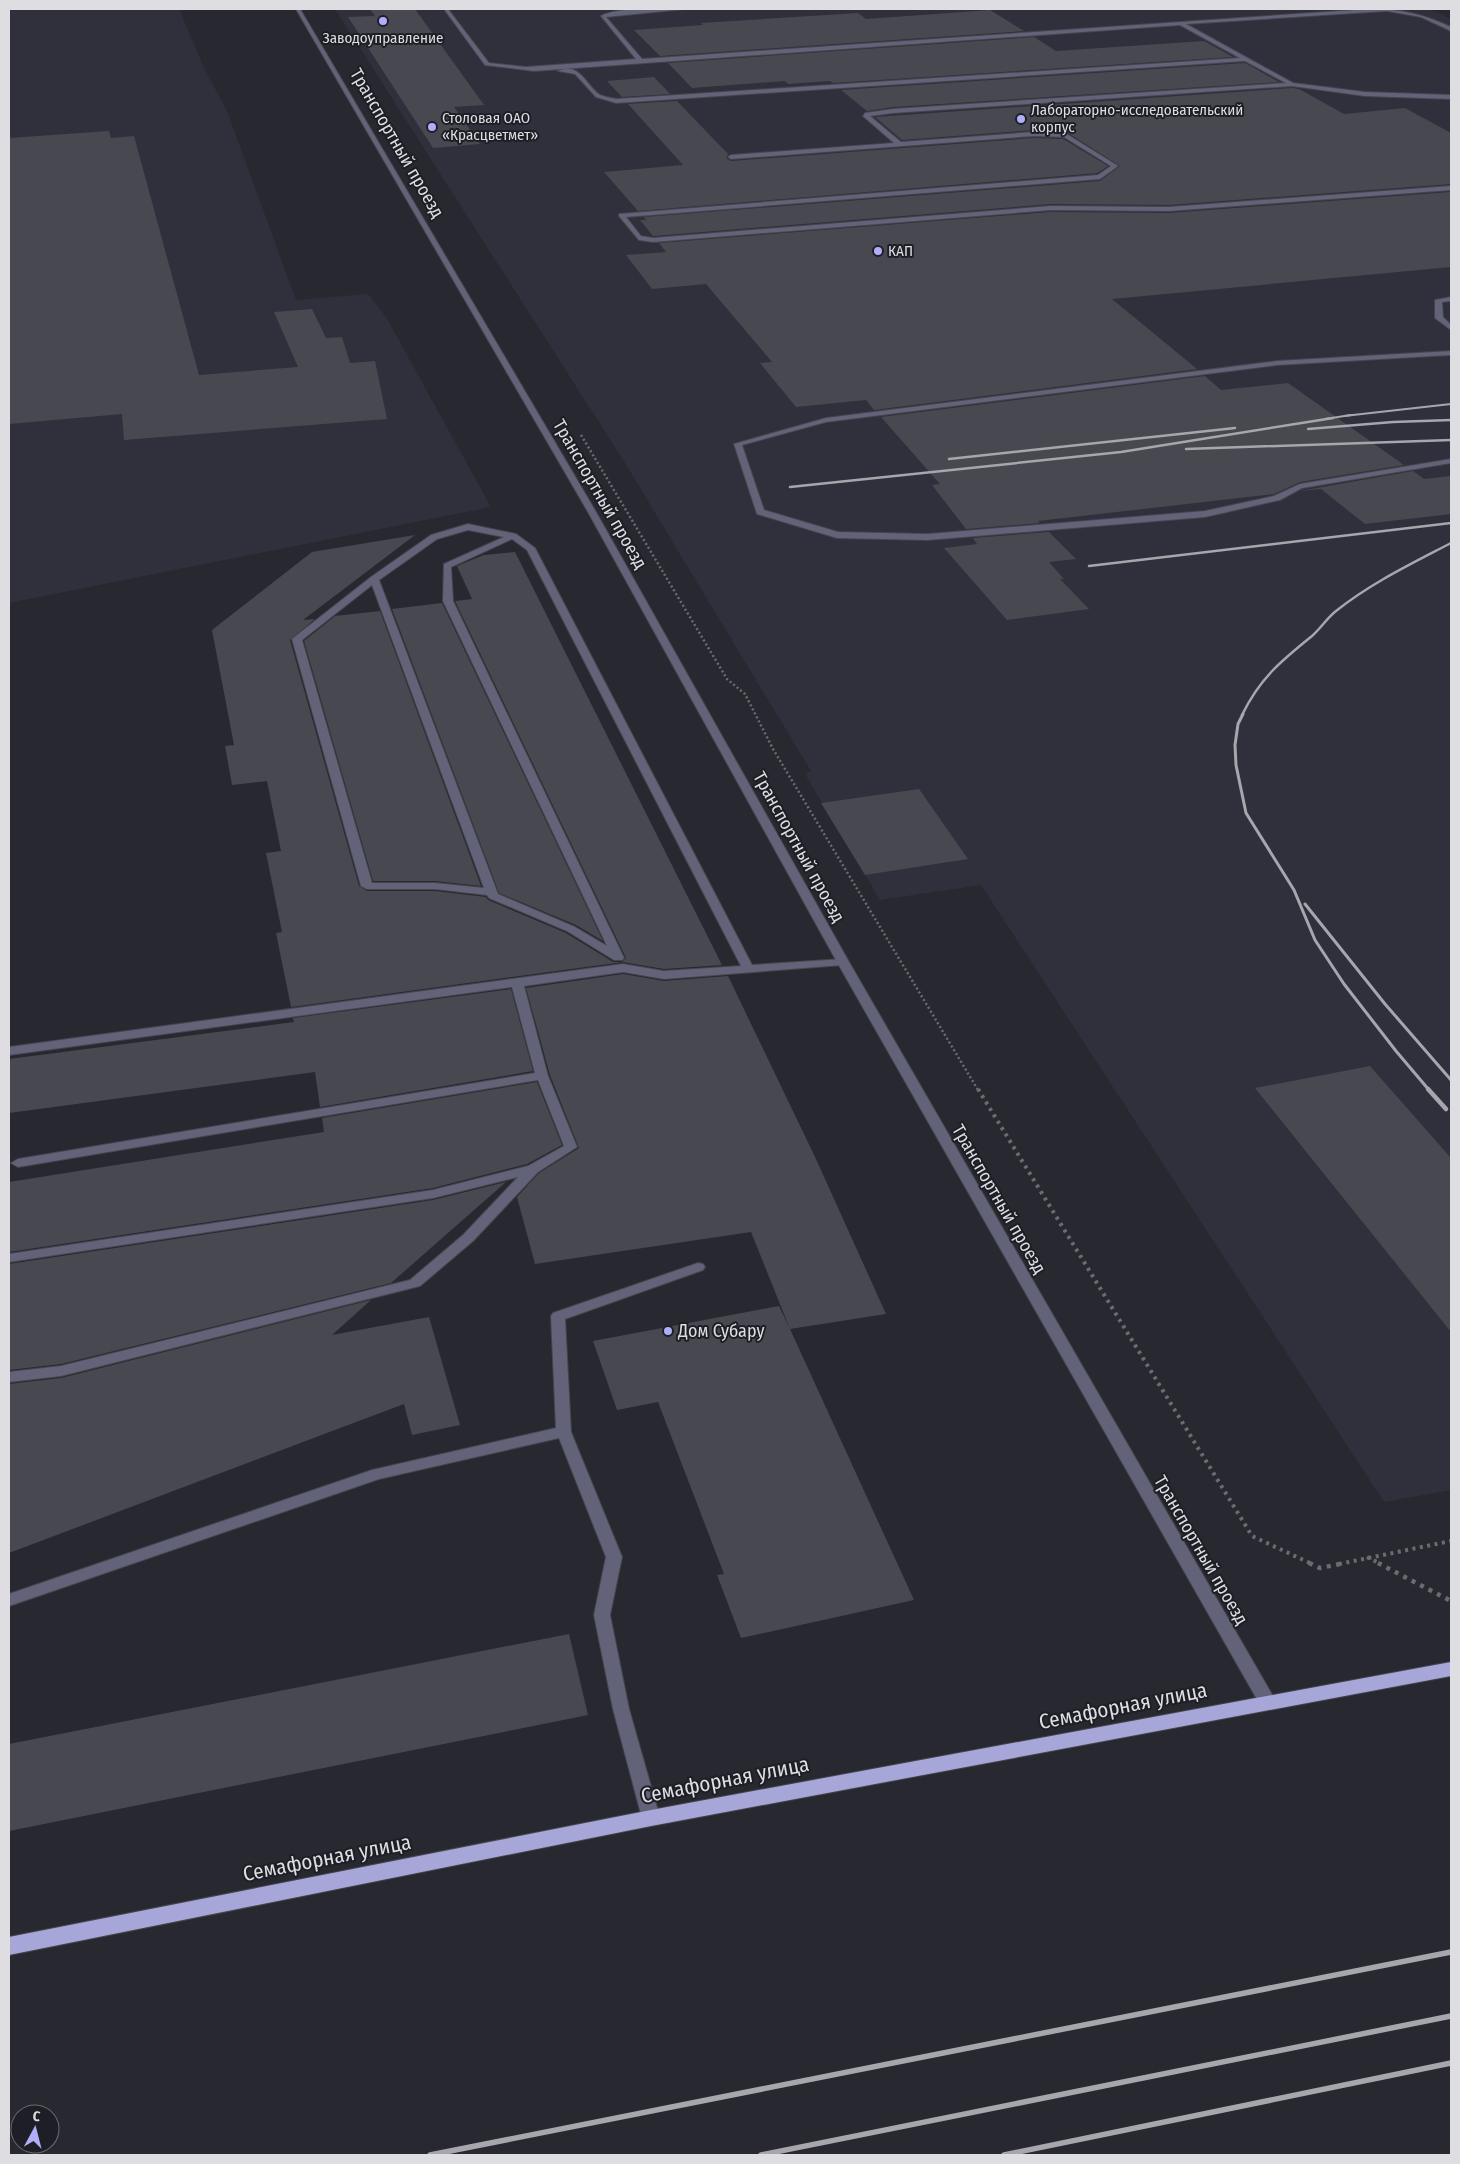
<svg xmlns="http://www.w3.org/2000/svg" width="1460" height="2164" viewBox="0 0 1460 2164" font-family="'Fira Sans Condensed',sans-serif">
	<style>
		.built { fill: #30303d }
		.building { fill: #484850 }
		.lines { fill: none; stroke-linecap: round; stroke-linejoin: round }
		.service-casing { stroke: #45454c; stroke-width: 2 }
		.minor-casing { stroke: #45454c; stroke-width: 2 }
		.trunk-casing { stroke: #45454c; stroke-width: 2 }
		.path-far2 { stroke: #6b6b72; stroke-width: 2.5; stroke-dasharray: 2 2.5; stroke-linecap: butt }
		.path-far1 { stroke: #6b6b72; stroke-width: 4; stroke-dasharray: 3 4.5; stroke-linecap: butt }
		.path { stroke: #6b6b72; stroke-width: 4.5; stroke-dasharray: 4 5.5; stroke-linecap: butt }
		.service { fill: #626279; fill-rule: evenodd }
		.minor { fill: #626279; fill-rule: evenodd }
		.trunk { fill: #a6a6d9; fill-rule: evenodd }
		.rail-far4 { stroke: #a6a6ac; stroke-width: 2 }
		.rail-far3 { stroke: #a6a6ac; stroke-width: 2.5 }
		.rail-far2 { stroke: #a6a6ac; stroke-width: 3 }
		.rail-far1 { stroke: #a6a6ac; stroke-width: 4.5 }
		.rail { stroke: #a6a6ac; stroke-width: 5.5 }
		.poi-dot { fill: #b0aefa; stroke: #1e1f26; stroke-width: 2 }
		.labels { text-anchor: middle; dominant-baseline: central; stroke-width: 4; stroke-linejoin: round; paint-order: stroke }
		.far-poi-label { font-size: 15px; fill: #dddde2; stroke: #1e1f26; text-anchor: start }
		.street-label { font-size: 18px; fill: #dddde2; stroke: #1e1f26 }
		.poi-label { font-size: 18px; fill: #dddde2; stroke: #1e1f26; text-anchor: start }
		.near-street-label { font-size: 21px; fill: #dddde2; stroke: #1e1f26 }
	</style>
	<rect width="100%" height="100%" fill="#282830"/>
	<g class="built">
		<polygon points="9,9 179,9 205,70 227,111 296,300 368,294 386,317 491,507 9,603"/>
		<polygon points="335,9 1430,9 1451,19 1451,1490 1384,1502 981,885 880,900 805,774 811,771 625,463"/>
	</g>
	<g class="building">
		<polygon points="370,9 415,9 484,105 454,107 480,144 433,148 348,17 375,16"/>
		<polygon points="990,10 1024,31 660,56 634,30 703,25 701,23 858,13 866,19"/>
		<polygon points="1034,37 1056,51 1204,41 1233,57 833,83 830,81 788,84 785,81 692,88 668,63"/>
		<polygon points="1245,63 1279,82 893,107 867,111 841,90"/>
		<polygon points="654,77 670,94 622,97 607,81"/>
		<polygon points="1292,88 1299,89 1344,114 1405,108 1451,133 1451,184 1169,205 1051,204 653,236 640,220 646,220 644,217 1100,181 1120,166 1065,131 1034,130 902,140 875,117"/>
		<polygon points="677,101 728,154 726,158 731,161 1034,138 1063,139 1108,166 1097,173 638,211 604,172 683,165 628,104"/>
		<polygon points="109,131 111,138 134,136 199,375 298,367 274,312 312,309 326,338 342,337 350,363 375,361 387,419 124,440 122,414 9,424 9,138"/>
		<polygon points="1451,192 1451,267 1112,299 1197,369 874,410 866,400 796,407 760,363 772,362 706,284 652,289 626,255 666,252 659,243 1051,212 1169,213"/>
		<polygon points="1205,376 1221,390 1288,383 1404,465 1300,482 1274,494 1038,521 1040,523 966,529 932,485 940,484 881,417"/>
		<polygon points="1413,471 1424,479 1451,476 1451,514 1365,524 1321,489 1300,491"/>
		<polygon points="1049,532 1076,559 1049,562 1064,579 1060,579 1089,609 1007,620 944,548 977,544 973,538"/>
		<polygon points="415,535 303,620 315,619 290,640 359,886 367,891 435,891 486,897 488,900 566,933 613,962 622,962 626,958 455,601 472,599 457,566 484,555 515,552 722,965 664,969 623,962 291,1007 276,933 282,932 266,853 281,851 267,781 232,785 225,746 234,745 212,630 312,552"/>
		<polygon points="442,603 603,941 576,925 499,893 392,609"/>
		<polygon points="380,611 481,886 435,881 373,881 304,641 335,616"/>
		<polygon points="919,789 968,859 865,875 821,803"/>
		<polygon points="623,974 664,981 728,976 816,1159 886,1314 790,1329 914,1600 741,1638 717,1575 724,1574 658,1402 617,1410 593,1341 779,1306 790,1329 751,1232 535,1264 517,1197 539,1173 579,1148 550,1075 526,988"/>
		<polygon points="511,989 533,1071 320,1107 315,1072 9,1113 9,1059 294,1022 293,1018"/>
		<polygon points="1370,1066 1451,1158 1451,1332 1255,1088"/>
		<polygon points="537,1082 562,1145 527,1164 433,1188 9,1252 9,1182 324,1132 322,1118"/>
		<polygon points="506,1182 391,1283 61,1364 9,1370 9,1264 433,1200"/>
		<polygon points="371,1300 332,1335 429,1317 460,1425 412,1435 404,1404 9,1553 9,1384 61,1378"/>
		<polygon points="569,1634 588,1715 9,1831 9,1744"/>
	</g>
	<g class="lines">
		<defs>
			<g id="service">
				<path d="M444,9H448L489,63L526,67L636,59L601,16C617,7 666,8 685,9L606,17L642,59L1370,9C1401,9 1423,14 1451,27V31L1421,17L1387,11L1186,24L1293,83L1365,92L1451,95V99L1365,96L1292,86L893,113L870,116L901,142L1034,132L1065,133L1118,166L1100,179L626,217L641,236L653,238L1051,206L1169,207L1451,186V190L1169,211L1051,210L653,242L639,240L619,216V214L1098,175L1111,166L1064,137L1034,136L731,159L728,157L731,155L894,143L863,116L865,113L893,109L1286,83L1245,61L616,103L596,97L575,74L558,71C580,61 587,87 600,95C605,97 611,98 616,99L1240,58L1180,25L534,71L485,65Z"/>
				<polygon points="1451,297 1451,301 1442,302 1443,317 1451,325 1451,330 1435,318 1435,300"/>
				<polygon points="1451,351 1451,355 1277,365 826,422 742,445 764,510 838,532 928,534 1205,511 1274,496 1300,484 1451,459 1451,463 1302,488 1280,500 1205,517 928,540 837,538 757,514 734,444 826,418 1277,361"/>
				<path d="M468,524L516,534L535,548L752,965L843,959L849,962L843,965L664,979L623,972L524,986L548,1076L577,1147L538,1172L473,1241L420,1286L61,1376L9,1382V1372L61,1366L410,1280L463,1235L518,1177L433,1198L9,1262V1254L433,1190L528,1166L564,1146L538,1080L18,1167L11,1163L18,1159L535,1073L512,987L9,1055V1047L623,964L664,971L741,966L527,550L512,539L451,567L453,601L624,958L622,960H614L567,931L489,898L487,895L435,889H367L361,886L292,639L371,577L431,535ZM468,530L504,537L444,564L443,601L607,946L575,927L498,894L379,580L437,539ZM372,585L484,888L435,883H372L302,640Z"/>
				<polygon points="698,1263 703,1264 705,1267 703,1270 565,1319 571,1432 622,1557 610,1615 629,1709 660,1818 657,1823 651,1825 645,1823 642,1818 613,1709 594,1615 606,1557 559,1438 379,1479 9,1606 9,1594 372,1470 556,1428 551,1316 553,1313"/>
			</g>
			<polygon id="minor" points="296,9 300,9 596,512 849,962 1274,1698 1276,1703 1274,1708 1268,1710 1262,1708 837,962 588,512"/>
			<polygon id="trunk" points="1451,1662 1451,1676 651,1826 9,1955 9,1937 651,1810"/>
		</defs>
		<use href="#service" class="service-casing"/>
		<use href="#minor" class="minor-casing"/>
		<use href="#trunk" class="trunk-casing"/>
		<polyline class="path-far2" points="581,435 727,679 745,694 773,749 978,1090"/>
		<g class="path-far1">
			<polyline points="978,1089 1252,1536 1312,1564"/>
			<polyline points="1367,1557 1381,1564"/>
			<polyline points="1339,1564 1451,1541"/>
		</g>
		<g class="path">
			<polyline points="1309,1563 1320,1568 1345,1563"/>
			<polyline points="1378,1563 1451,1601"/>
		</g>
		<use href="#service" class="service"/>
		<use href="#minor" class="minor"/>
		<use href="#trunk" class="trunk"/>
		<g class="rail-far4">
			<polyline points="1344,416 1451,404"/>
			<polyline points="1325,419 1351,415"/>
		</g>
		<g class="rail-far3">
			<polyline points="1308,429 1393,422 1451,420"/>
			<polyline points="1186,449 1451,440"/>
			<polyline points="949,459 1235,428"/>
			<polyline points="790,487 1121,452 1333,418"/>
			<polyline points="1089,566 1451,523"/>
			<path d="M1242,715C1260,678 1281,661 1312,636C1321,628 1327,618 1336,611C1371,583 1411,564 1451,543"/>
		</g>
		<g class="rail-far2">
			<polyline points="1243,714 1238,724 1235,745 1236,765 1246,813 1294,890 1315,940 1344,984 1396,1051 1429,1090"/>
			<polyline points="1305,904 1385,1004 1451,1080"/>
		</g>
		<polyline class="rail-far1" points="1428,1089 1446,1109"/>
		<g class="rail">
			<polyline points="430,2155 1451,1952"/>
			<polyline points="761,2155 1451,2016"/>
			<polyline points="1004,2155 1451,2063"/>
		</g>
	</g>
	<g class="poi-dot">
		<circle cx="383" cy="21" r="5"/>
		<circle cx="1021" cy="119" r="5"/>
		<circle cx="432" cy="127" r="5"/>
		<circle cx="878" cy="251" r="5"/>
		<circle cx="668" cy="1331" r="5"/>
	</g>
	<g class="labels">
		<g class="far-poi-label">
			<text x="383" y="38" text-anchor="middle">Заводоуправление</text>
			<text x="1031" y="110">Лабораторно-исследовательский<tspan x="1031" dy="17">корпус</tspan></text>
			<text x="442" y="118">Столовая ОАО<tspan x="442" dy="17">«Красцветмет»</tspan></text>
			<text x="888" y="251">КАП</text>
		</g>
		<g class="street-label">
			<text transform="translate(397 143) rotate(60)">Транспортный проезд</text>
			<text transform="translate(600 494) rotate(60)">Транспортный проезд</text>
			<text transform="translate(799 847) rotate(61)">Транспортный проезд</text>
			<text transform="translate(999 1199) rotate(60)">Транспортный проезд</text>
			<text transform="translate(1201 1550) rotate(60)">Транспортный проезд</text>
		</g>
		<g class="poi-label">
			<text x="678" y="1331">Дом Субару</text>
		</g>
		<g class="near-street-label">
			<text transform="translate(1123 1706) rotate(-11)">Семафорная улица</text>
			<text transform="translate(725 1780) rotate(-11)">Семафорная улица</text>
			<text transform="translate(327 1858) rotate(-11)">Семафорная улица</text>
		</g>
	</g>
	<rect width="1460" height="2164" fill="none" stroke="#dddde2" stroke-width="20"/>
	<g transform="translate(35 2129) rotate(7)"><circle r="24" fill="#1e1f26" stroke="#6a6b71"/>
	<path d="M0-4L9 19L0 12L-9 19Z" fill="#b0aefa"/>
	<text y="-8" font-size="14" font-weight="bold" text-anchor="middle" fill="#dddde2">С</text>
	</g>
</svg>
